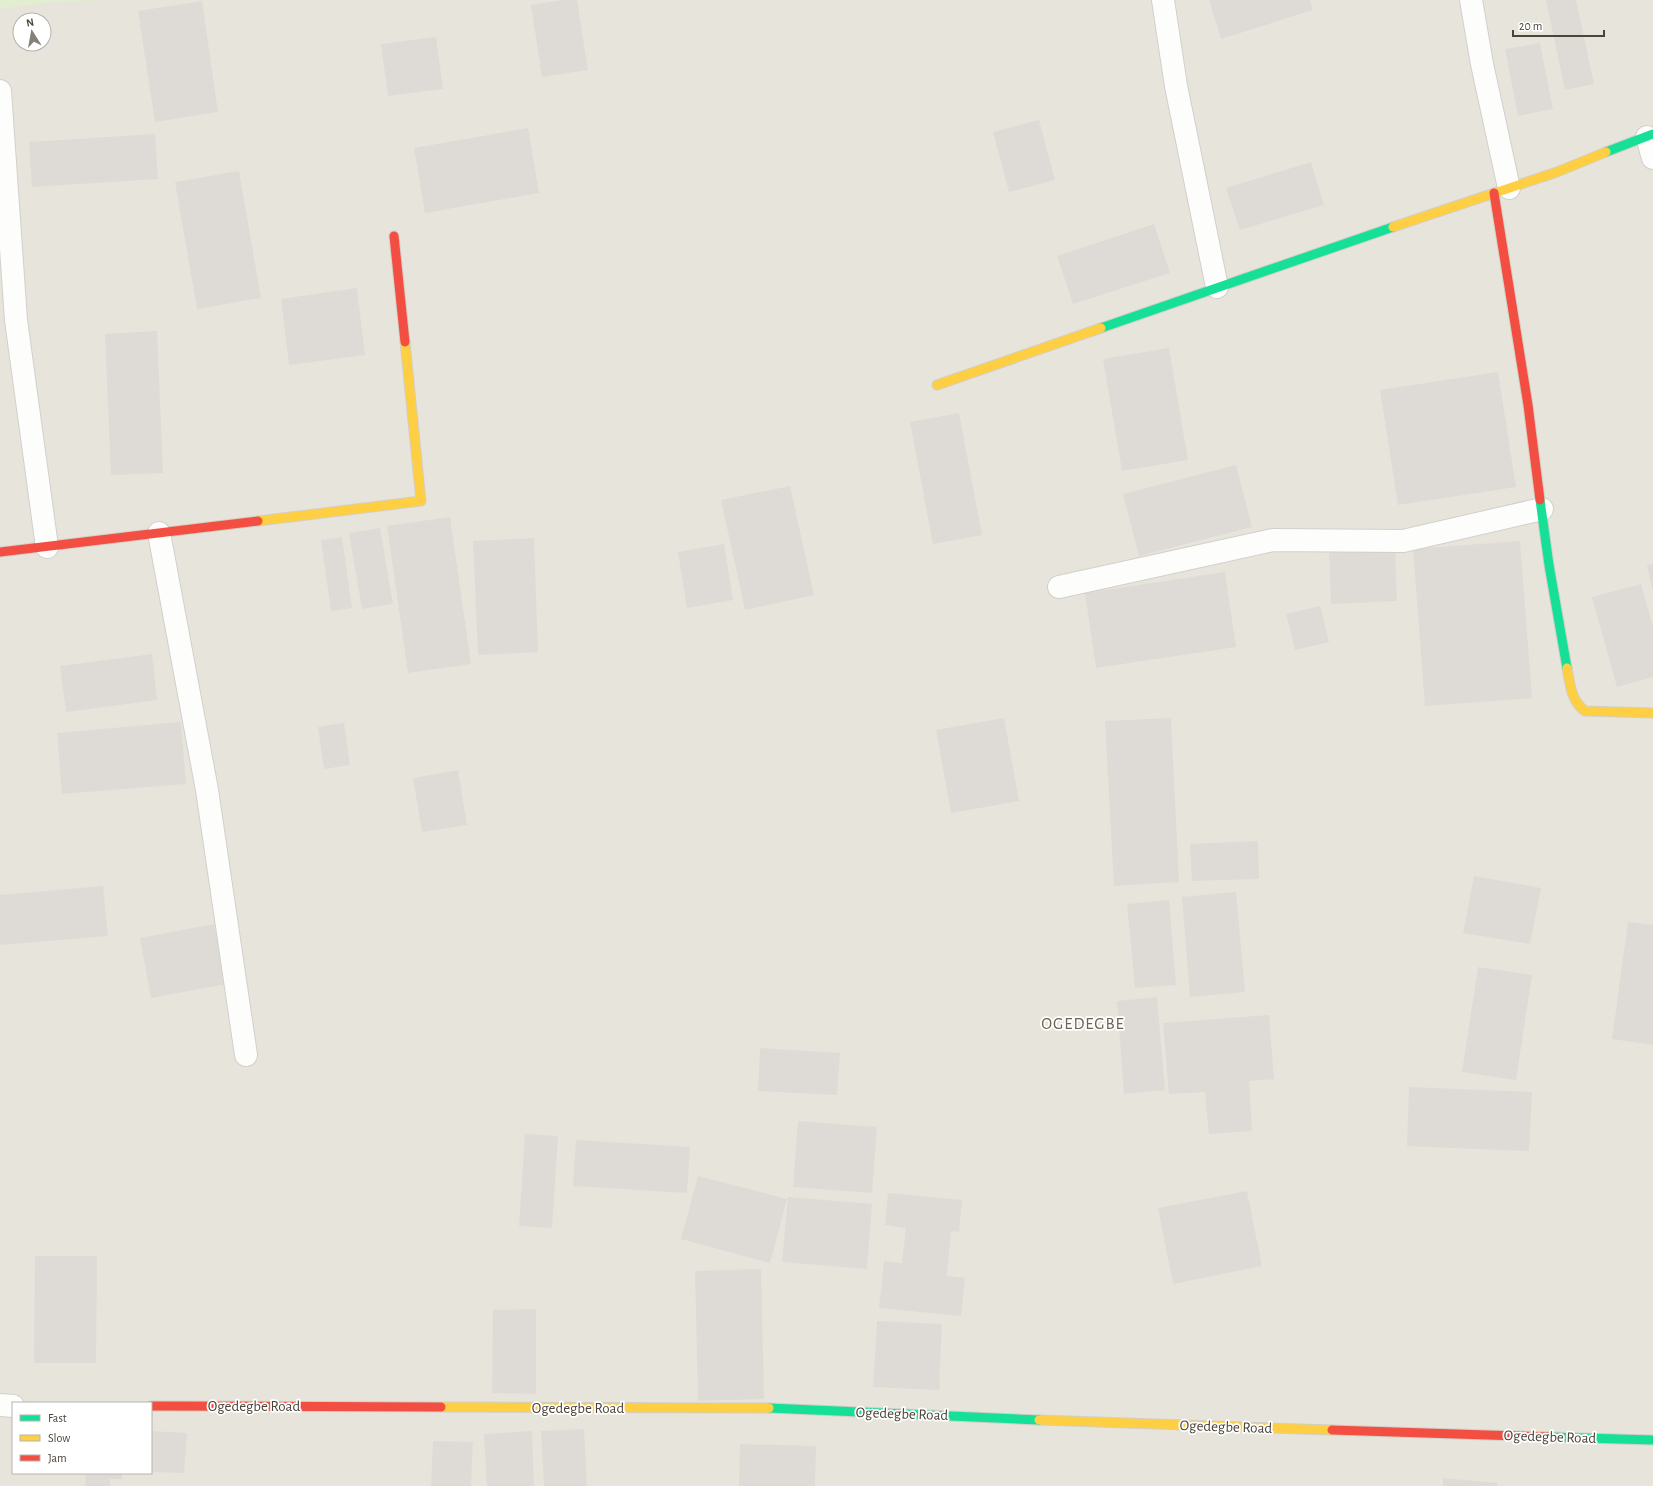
<svg xmlns="http://www.w3.org/2000/svg" width="1653" height="1486" viewBox="0 0 1653 1486" font-family="'Alegreya Sans',sans-serif">
	<style>
		.residential { fill: #e7e4dc; fill-rule: evenodd }
		.green { fill: #e1eecf }
		.building { fill: #dedbd6 }
		.lines { fill: none; stroke-linecap: round; stroke-linejoin: round }
		.street-casing { stroke: #d2d0cb; stroke-width: 24 }
		.fast-casing { stroke: #d3cfc5; stroke-width: 11 }
		.slow-casing { stroke: #d3cfc5; stroke-width: 11 }
		.jam-casing { stroke: #d3cfc5; stroke-width: 11 }
		.street { stroke: #fdfdfc; stroke-width: 22 }
		.fast { stroke: #16e098; stroke-width: 9 }
		.slow { stroke: #ffcf43; stroke-width: 9 }
		.jam { stroke: #f24e42; stroke-width: 9 }
		.labels { text-anchor: middle; dominant-baseline: central; stroke-width: 3.5; stroke-linejoin: round; paint-order: stroke }
		.street-label { font-size: 15px; fill: #4b4439; stroke: #fff }
		.quarter-label { font-size: 17px; letter-spacing: 1px; fill: #6e6250; stroke: #fff }
	</style>
	<rect width="100%" height="100%" fill="#f4f2ee"/>
	<path class="residential" d="M0,0H1653V1486H0ZM20,20H44V44H20ZM13,1403H151V1473H13Z"/>
	<polygon class="green" points="0,0 104,0 50,2 0,9"/>
	<g class="building">
		<polygon points="563,0 577,0 588,70 542,77 531,5"/>
		<polygon points="1209,0 1310,0 1313,10 1221,39"/>
		<polygon points="1546,0 1576,0 1594,84 1565,90"/>
		<polygon points="202,1 218,112 155,122 138,11"/>
		<polygon points="436,37 443,89 388,96 381,44"/>
		<polygon points="1540,43 1553,109 1518,116 1505,49"/>
		<polygon points="1039,120 1055,180 1009,192 993,132"/>
		<polygon points="528,128 539,193 425,213 414,148"/>
		<polygon points="155,134 158,179 32,187 29,142"/>
		<polygon points="1311,162 1324,205 1240,230 1226,188"/>
		<polygon points="239,171 261,298 197,309 175,182"/>
		<polygon points="1154,224 1170,273 1073,304 1057,256"/>
		<polygon points="357,288 365,355 289,365 281,299"/>
		<polygon points="157,331 163,473 111,475 105,334"/>
		<polygon points="1169,348 1188,460 1122,471 1103,359"/>
		<polygon points="1498,372 1516,487 1398,505 1380,390"/>
		<polygon points="959,413 982,535 933,544 910,422"/>
		<polygon points="1236,465 1252,527 1139,556 1123,494"/>
		<polygon points="790,486 814,595 745,610 721,500"/>
		<polygon points="450,517 471,664 408,673 387,526"/>
		<polygon points="380,528 393,604 362,609 349,533"/>
		<polygon points="342,537 352,608 331,611 321,540"/>
		<polygon points="534,538 538,652 478,655 473,541"/>
		<polygon points="1520,541 1532,698 1425,706 1413,549"/>
		<polygon points="724,544 733,600 687,608 678,552"/>
		<polygon points="1395,548 1397,601 1331,604 1329,551"/>
		<polygon points="1653,564 1653,588 1652,588 1647,565"/>
		<polygon points="1225,572 1236,647 1096,668 1085,593"/>
		<polygon points="1641,584 1653,627 1653,677 1617,687 1592,597"/>
		<polygon points="1320,606 1329,642 1295,650 1286,614"/>
		<polygon points="152,654 157,700 66,712 60,666"/>
		<polygon points="1004,718 1019,801 951,813 936,730"/>
		<polygon points="1171,718 1179,882 1114,886 1105,721"/>
		<polygon points="181,722 186,784 62,794 57,733"/>
		<polygon points="344,723 350,765 324,769 318,727"/>
		<polygon points="458,770 467,825 422,832 413,778"/>
		<polygon points="1258,841 1259,879 1192,881 1190,844"/>
		<polygon points="1474,876 1541,888 1530,944 1463,933"/>
		<polygon points="103,886 108,936 0,945 0,895"/>
		<polygon points="1236,892 1245,992 1190,997 1182,897"/>
		<polygon points="1169,900 1176,985 1135,988 1127,904"/>
		<polygon points="1628,922 1653,925 1653,1045 1612,1039"/>
		<polygon points="214,924 226,984 151,998 140,938"/>
		<polygon points="1478,967 1532,975 1516,1080 1462,1072"/>
		<polygon points="1157,997 1165,1090 1124,1094 1117,1001"/>
		<polygon points="1269,1015 1274,1079 1249,1081 1252,1131 1209,1134 1205,1092 1169,1094 1163,1023"/>
		<polygon points="760,1048 840,1053 837,1095 758,1091"/>
		<polygon points="1409,1087 1532,1092 1529,1151 1407,1146"/>
		<polygon points="798,1121 877,1127 872,1193 793,1187"/>
		<polygon points="525,1134 558,1136 552,1228 519,1226"/>
		<polygon points="576,1140 690,1147 687,1193 573,1186"/>
		<polygon points="698,1176 787,1199 770,1263 681,1239"/>
		<polygon points="1247,1191 1262,1266 1173,1284 1158,1208"/>
		<polygon points="888,1193 962,1200 959,1232 951,1231 947,1276 965,1278 961,1316 879,1308 884,1261 902,1263 906,1228 885,1225"/>
		<polygon points="788,1197 872,1204 867,1269 782,1262"/>
		<polygon points="35,1256 97,1256 96,1363 34,1363"/>
		<polygon points="761,1269 764,1399 698,1401 695,1271"/>
		<polygon points="536,1309 536,1394 492,1393 493,1310"/>
		<polygon points="877,1321 942,1324 939,1390 873,1387"/>
		<polygon points="584,1429 587,1486 544,1486 541,1431"/>
		<polygon points="151,1431 187,1433 184,1473 151,1472"/>
		<polygon points="532,1431 534,1486 487,1486 484,1434"/>
		<polygon points="433,1441 473,1442 471,1486 431,1486"/>
		<polygon points="740,1444 816,1446 815,1486 739,1486"/>
		<polygon points="86,1473 122,1473 122,1479 110,1479 110,1486 85,1486"/>
		<polygon points="1443,1478 1497,1483 1497,1486 1443,1486"/>
	</g>
	<g class="lines">
		<defs>
			<g id="street">
				<polyline points="1163,0 1176,86 1217,287"/>
				<polyline points="1471,0 1482,64 1509,188"/>
				<polyline points="0,91 16,320 47,547"/>
				<polyline points="1647,137 1653,158"/>
				<polyline points="159,533 207,790 246,1055"/>
				<polyline points="1059,587 1273,540 1403,541 1542,509"/>
				<polyline points="0,1405 13,1406"/>
			</g>
			<g id="fast">
				<polyline points="1606,152 1653,134"/>
				<polyline points="1101,328 1393,227"/>
				<polyline points="1540,500 1549,565 1567,668"/>
				<polyline points="769,1408 1039,1420"/>
				<polyline points="1549,1437 1653,1440"/>
			</g>
			<g id="slow">
				<polyline points="1393,227 1557,172 1606,152"/>
				<polyline points="937,385 1101,328"/>
				<polyline points="258,521 421,501 405,342"/>
				<path d="M1567,668C1570,684 1571,701 1585,711L1653,713"/>
				<polyline points="441,1407 769,1408"/>
				<polyline points="1039,1420 1332,1430"/>
			</g>
			<g id="jam">
				<polyline points="1494,193 1528,405 1540,500"/>
				<polyline points="394,236 405,342"/>
				<polyline points="0,552 258,521"/>
				<polyline points="151,1406 441,1407"/>
				<polyline points="1332,1430 1549,1437"/>
			</g>
		</defs>
		<use href="#street" class="street-casing"/>
		<use href="#fast" class="fast-casing"/>
		<use href="#slow" class="slow-casing"/>
		<use href="#jam" class="jam-casing"/>
		<use href="#street" class="street"/>
		<use href="#fast" class="fast"/>
		<use href="#slow" class="slow"/>
		<use href="#jam" class="jam"/>
	</g>
	<g class="labels">
		<g class="street-label">
			<text x="254" y="1406">Ogedegbe Road</text>
			<text x="578" y="1408">Ogedegbe Road</text>
			<text transform="translate(902 1414) rotate(2)">Ogedegbe Road</text>
			<text transform="translate(1226 1427) rotate(2)">Ogedegbe Road</text>
			<text transform="translate(1550 1437) rotate(2)">Ogedegbe Road</text>
		</g>
		<g class="quarter-label">
			<text x="1083" y="1023">OGEDEGBE</text>
		</g>
	</g>
	<rect x="12" y="1402" width="140" height="72" fill="#ffffff" stroke="#b7b4b0"/>
	<rect x="20" y="1415" width="20" height="6" fill="#16e098" stroke="#b7b4b0"/>
	<text x="48" y="1422" font-size="12" fill="#4b4439">Fast</text>
	<rect x="20" y="1435" width="20" height="6" fill="#ffcf43" stroke="#b7b4b0"/>
	<text x="48" y="1442" font-size="12" fill="#4b4439">Slow</text>
	<rect x="20" y="1455" width="20" height="6" fill="#f24e42" stroke="#b7b4b0"/>
	<text x="48" y="1462" font-size="12" fill="#4b4439">Jam</text>
	<g transform="translate(32 32) rotate(349)"><circle r="19" fill="#ffffff" stroke="#b7b4b0"/>
	<path d="M0-3L7 15L0 10L-7 15Z" fill="#868178"/>
	<text y="-6" font-size="11" font-weight="bold" text-anchor="middle" fill="#4b4439">N</text>
	</g>
	<path d="M1513 30v6h91v-6" fill="none" stroke="#4b4439" stroke-width="2"/>
	<text x="1519" y="30" font-size="12" fill="#4b4439" stroke="#ffffff" stroke-width="3" paint-order="stroke">20 m</text>
</svg>
